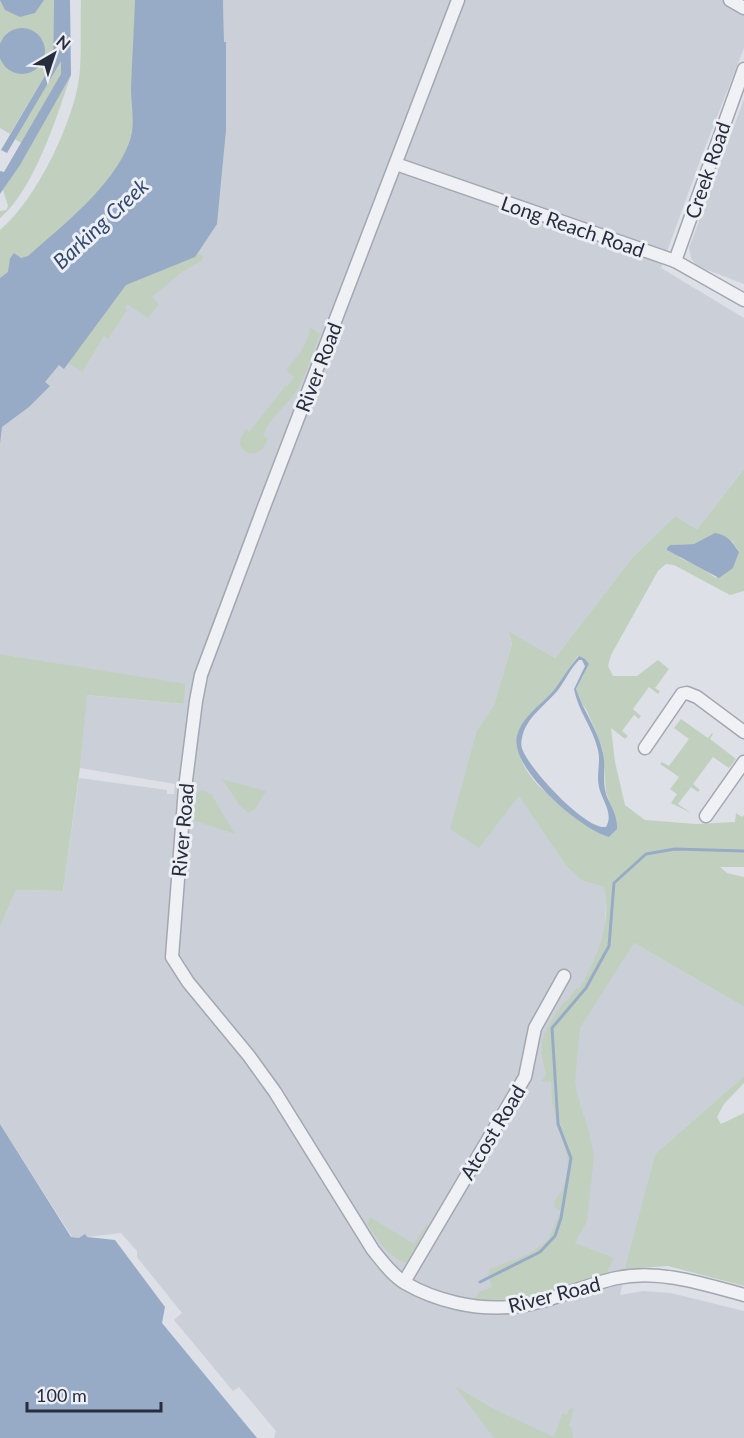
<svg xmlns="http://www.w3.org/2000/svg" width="744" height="1438" viewBox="0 0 744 1438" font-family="Lato,sans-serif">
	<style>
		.built { fill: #cbcfd8 }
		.green { fill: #c1d0be; fill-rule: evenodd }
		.water { fill: #98abc6; fill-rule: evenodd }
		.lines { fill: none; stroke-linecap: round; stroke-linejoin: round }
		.stream { stroke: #98abc6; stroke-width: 3 }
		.minor-casing { stroke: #a3a7b0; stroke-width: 15 }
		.minor { stroke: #eff1f5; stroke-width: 12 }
		.labels { text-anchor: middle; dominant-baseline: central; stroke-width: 6; stroke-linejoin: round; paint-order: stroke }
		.street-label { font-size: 20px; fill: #272d3c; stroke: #eceff4 }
		.water-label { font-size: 21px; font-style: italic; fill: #32486f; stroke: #eceff4 }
	</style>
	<rect width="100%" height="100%" fill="#dde0e6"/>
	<g class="built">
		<polygon points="223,0 744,0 744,48 704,150 661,268 744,318 744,469 697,529 675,516 632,558 555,658 508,632 512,644 494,705 477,730 567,867 581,880 605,887 606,898 605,930 634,943 744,1007 744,1076 655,1154 620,1295 643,1291 671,1293 744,1311 744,1438 274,1438 276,1431 239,1387 233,1391 174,1320 182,1313 137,1257 137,1251 121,1233 79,1238 72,1237 0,1124 0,927 16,890 63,891 79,778 167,790 167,794 174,794 175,784 80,768 86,695 182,704 186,685 0,654 0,444 2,427 29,407 49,386 44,382 60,364 65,368 126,285 217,224 226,130 226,46 224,42"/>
		<polygon points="744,99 744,284 697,266 691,258 689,248"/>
	</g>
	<g class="green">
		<polygon points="0,0 54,0 53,62 10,134 0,128"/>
		<path d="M81,0H164L147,129L60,255L21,258L14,254L10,258L9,276L0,299V230C36,200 72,125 79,79C82,54 80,26 81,0Z"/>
		<polygon points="61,59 61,74 58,81 21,143 15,139"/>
		<path d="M71,75C57,116 34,190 0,218V211L6,210L8,206L3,190Z"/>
		<polygon points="224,128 226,130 217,224 198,253 204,257 201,261 182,272 152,297 159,304 148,318 127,304 125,308 127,310 108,339 104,336 82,372 68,363 64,369 59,365 45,382 50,386 29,407 2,427 0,444 0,397"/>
		<path d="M310,327L320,334C313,352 307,372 298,389C288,405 270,417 263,435L268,439C264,449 257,457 246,452C236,445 240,438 246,429L249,432L286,385L288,386L294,377L286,370C296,358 309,344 310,327Z"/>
		<path d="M744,469V591L730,595L674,565L666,564L658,571L611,655L608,666L613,676H637L658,660L669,669L655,688L660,691L658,694L649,687L633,709L641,716L639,719L634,715L622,731L628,736L625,739L611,728L615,762L625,805L645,820L696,824L735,822L736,813L742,817L744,815V867H720L727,873L744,877V1007L634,943L580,1028L575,1081L577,1094L589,1132L594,1156L587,1221L575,1243L614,1258L607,1272L524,1299L474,1300L479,1292L492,1287L488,1275L490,1269L529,1254L548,1240L561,1211L554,1207L555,1200L563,1190L568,1168L567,1155L552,1103L551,1082L542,1081L546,1074C535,1040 546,1027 565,1001H567L576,988L579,989C597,958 612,924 604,887L581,880L567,867L519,796L479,848L450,829L477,730L494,705L512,644L508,631L555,658L632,558L675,516L697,529ZM702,541H732L739,552L716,578L702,568L680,558L671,545L694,544ZM578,656L589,664L576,689L580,701L586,709L596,731L603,751L606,792L611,806L609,836C580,817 531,792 520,756C518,749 519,740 518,732C529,716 543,703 556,688C564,678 570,666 578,656Z"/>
		<polygon points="0,654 186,684 183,704 87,695 80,768 63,891 16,890 0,927"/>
		<polygon points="681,719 708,738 712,733 713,734 710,739 736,759 729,768 713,757 693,784 700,790 698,792 691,787 678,804 691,813 671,803 677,794 670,789 679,777 660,764 662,762 669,766 689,739 674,728"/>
		<polygon points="222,779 266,791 255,809 249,813 240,806"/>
		<polygon points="202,790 211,794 235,834 192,820 194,796"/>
		<polygon points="744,1076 744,1083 724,1104 717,1117 721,1124 744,1113 744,1286 668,1266 625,1269 655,1154"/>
		<path d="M370,1217L414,1244L426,1225L429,1226L406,1263C387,1256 378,1240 367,1224Z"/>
		<polygon points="455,1386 490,1407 554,1437 562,1414 567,1415 570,1408 574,1409 569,1426 572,1428 573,1438 494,1438"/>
	</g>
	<g class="water">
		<polygon points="0,0 44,0 35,13 20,17 5,10"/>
		<polygon points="54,0 70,0 71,75 20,165 0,194 0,171 4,172 61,74 61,61 7,153 1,150 53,62"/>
		<path d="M135,0H223L224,42H226V130L217,224L195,257L126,285L64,369L59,365L45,382L50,386L29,407L2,427L0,444V278L8,272L10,258L14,253L21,258L28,256C62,226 113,186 129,143C136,126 131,106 131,88C132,59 134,29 135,0Z"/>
		<circle cx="22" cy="51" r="23"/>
		<path d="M715,533C728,535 732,542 739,552L733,568L719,578L667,550V548L670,545L694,544Z"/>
		<path d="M579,656L585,659L589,664L576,689C583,711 598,729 603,753C606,766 602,780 606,794C610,805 618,816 617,829L609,837C581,830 509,768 517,736C522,715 545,703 557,686C564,676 570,666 579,656ZM579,660H582L585,666L574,689C578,711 593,728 598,750C601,762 596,775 599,787C602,801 614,813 606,827C585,830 531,770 523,751C521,747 521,742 522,738C526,717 545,706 558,690C565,681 570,669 579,660Z"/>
		<polygon points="0,1124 71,1237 79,1238 85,1234 87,1237 115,1240 165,1307 162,1323 257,1438 0,1438"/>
	</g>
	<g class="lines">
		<polyline class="stream" points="480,1282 540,1252 555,1236 561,1218 571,1158 558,1124 552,1028 586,988 609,946 614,883 646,854 675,849 744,851"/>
		<defs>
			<g id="minor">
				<path d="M458,0L262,512L201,675L196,701L185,788L172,957L188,982L249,1056L275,1092L373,1250C382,1261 392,1275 405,1283C436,1301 475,1310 511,1307C548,1304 582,1285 617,1278C659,1269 704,1284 744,1295"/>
				<polyline points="730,0 744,8"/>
				<polyline points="396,164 675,261 744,300"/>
				<polyline points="675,261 744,69"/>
				<polyline points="645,748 682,694 687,693 697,697 744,732"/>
				<polyline points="706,816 744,762"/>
				<polyline points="404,1282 525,1077 535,1028 564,976"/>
			</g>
		</defs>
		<use href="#minor" class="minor-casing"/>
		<use href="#minor" class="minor"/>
	</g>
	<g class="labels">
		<g class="street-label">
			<text transform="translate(707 170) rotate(-71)">Creek Road</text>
			<text transform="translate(573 226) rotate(19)">Long Reach Road</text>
			<text transform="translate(318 367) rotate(-69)">River Road</text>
			<text transform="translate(182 830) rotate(-85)">River Road</text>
			<text transform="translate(492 1132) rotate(-59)">Atcost Road</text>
			<text transform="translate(554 1294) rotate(-14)">River Road</text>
		</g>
		<g class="water-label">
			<text transform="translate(100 223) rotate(-43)">Barking Creek</text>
		</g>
	</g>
	<g transform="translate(54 54) rotate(39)" stroke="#eceff4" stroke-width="4.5" paint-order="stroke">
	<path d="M0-4.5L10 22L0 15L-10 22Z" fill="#272d3c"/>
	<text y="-9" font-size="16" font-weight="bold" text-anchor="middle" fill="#272d3c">N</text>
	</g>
	<path d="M27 1402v9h134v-9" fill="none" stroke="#272d3c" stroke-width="3"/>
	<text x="36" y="1402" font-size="18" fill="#272d3c" stroke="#eceff4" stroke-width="4.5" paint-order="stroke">100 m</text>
</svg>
